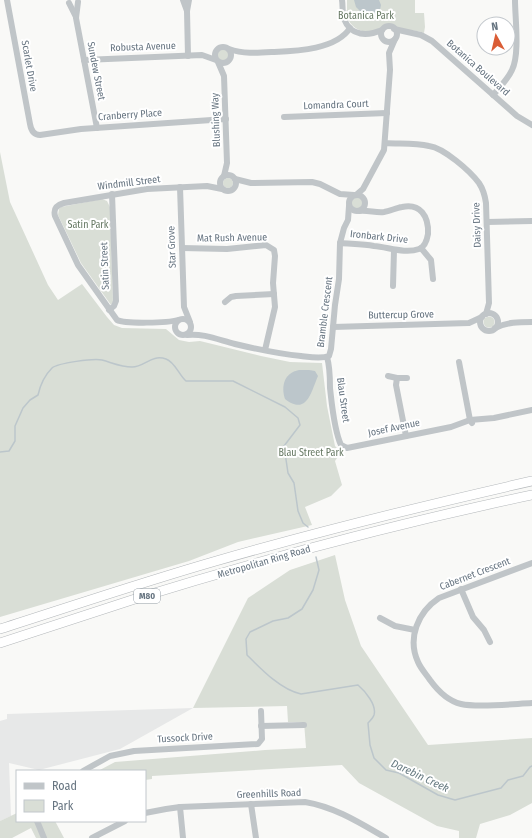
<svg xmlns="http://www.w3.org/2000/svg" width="532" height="838" viewBox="0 0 532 838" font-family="'Fira Sans Condensed',sans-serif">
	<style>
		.built { fill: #e7e8e8 }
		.green { fill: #d9ded6 }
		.water { fill: #bcc6cb }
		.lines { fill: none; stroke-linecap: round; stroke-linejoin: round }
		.stream { stroke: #bcc6cb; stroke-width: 1.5 }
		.highway-casing { stroke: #b4b8bb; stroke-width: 10 }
		.minor { stroke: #c0c5c8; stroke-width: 6 }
		.highway { stroke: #fff; stroke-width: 9 }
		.labels { text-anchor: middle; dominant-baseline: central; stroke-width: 4; stroke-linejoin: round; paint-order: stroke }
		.shield { fill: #fff; stroke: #949ea6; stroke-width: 1 }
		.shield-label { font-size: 9px; font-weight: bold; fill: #667480 }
		.park-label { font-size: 10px; fill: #677964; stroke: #fff }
		.street-label { font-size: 10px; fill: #667480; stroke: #fff }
		.water-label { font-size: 11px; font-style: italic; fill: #667a81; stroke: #fff }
	</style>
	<rect width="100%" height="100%" fill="#f9f9f7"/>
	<polygon class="built" points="193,708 120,749 39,770 9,763 11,816 0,821 0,721 7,719 7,714"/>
	<g class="green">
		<path d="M347,0H415V13H424L425,27L424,33C415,29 403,31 396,28C393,26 391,24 387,25C382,25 378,30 372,31C359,34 347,25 346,11L347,10Z"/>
		<circle cx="223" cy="55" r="5.5"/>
		<polygon points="0,152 10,202 48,285 58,300 82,284 107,317 114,325 122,328 166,329 179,340 189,342 200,341 261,356 290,362 322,363 327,406 335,446 341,452 335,461 342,485 331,496 305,507 312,525 238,542 189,561 0,617"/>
		<circle cx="228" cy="183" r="5"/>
		<circle cx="357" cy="203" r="5.5"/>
		<polygon points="102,199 107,201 110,207 113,302 111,305 81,263 58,215 59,209 61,207"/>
		<circle cx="489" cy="322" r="5.5"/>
		<polygon points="335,555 345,600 361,646 428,745 532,738 532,803 510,815 480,824 476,838 459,838 459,831 437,826 359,783 342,765 152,776 152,779 145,780 145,771 98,771 115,762 265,750 306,748 304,722 288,722 287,706 193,708 248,598 290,570"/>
		<polygon points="17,813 17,821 55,821 64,838 36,838 31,828 12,838 0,838 0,821"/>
	</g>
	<g class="water">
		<polygon points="354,0 379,0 381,5 379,15 373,19 367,18 356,7"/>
		<path d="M299,370H309L315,371L318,376C311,392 307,416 285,399C281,386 284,373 299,370Z"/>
	</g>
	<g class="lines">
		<g class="stream">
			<path d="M0,452L9,451L15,441V426L23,408L30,400L38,395C40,386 45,375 52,368C58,363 94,358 102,360C113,363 121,367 132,367C145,367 151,354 166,359C175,362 179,375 186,381H233L285,407L298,418L300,425L284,446L288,473L294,483L298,511L303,523L308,527"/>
			<path d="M316,557L319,570L313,590L302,609L288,618L273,621L250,632L246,639L247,655C261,669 281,690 301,694L358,685C365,691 377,705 374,715C373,718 370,721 368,723L370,745L374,758L386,770L399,773L438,795L455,800L501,788L508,780L523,776L530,767L532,766"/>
		</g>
		<defs>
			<g id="highway">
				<path d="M0,629C72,606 143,582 216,561C320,531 426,505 532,481"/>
				<path d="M0,643C46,628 92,613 138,598C267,558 399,523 532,495"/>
			</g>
		</defs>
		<use href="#highway" class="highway-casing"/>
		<g class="minor">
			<path d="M7,0L30,124C31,130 34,135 40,135L81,129L226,119"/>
			<polyline points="183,0 187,11"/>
			<path d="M342,0C343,6 342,13 344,19C351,37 368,36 382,30"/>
			<polyline points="78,2 76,18 97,128"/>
			<polyline points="69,3 76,17"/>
			<circle cx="389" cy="34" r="8"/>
			<polyline points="394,29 421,35 432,41 517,116 532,125"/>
			<circle cx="223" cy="55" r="8"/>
			<path d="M229,49C243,54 257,53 272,52C295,51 336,50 350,28"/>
			<polyline points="188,56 187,11 189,0"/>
			<polyline points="84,60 202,55 216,60"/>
			<polyline points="218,62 224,76 227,163 224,176"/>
			<path d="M493,95C500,87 508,79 512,70C520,54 515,18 515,0"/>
			<polyline points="284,117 387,113"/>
			<path d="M385,143C400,144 415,143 429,146C444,148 470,171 479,183C483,189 485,196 486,203L489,303L486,314"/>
			<circle cx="228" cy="183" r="8"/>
			<polyline points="235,179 251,183 312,182 320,184 340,194 354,195"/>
			<polyline points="180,187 184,307 190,322"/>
			<circle cx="357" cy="203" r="8"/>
			<polyline points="356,195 363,189 384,150 390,70 389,53 395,39"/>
			<polyline points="487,222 532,221"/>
			<path d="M340,243C351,244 363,244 374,246C388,247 405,254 419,249C425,247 427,240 428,234C429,216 420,203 402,207C396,208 390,211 384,212C376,213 368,210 359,211"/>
			<polyline points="182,248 227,249 266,245 274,250 275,256 273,283 275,307 265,350"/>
			<polyline points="421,248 431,260 433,279"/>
			<polyline points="393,286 394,250"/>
			<polyline points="225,302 231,297 236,296 274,294"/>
			<polyline points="109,310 114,306 116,301 112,194"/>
			<circle cx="489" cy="322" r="9"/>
			<circle cx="183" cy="327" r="8"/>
			<path d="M178,320C168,323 125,324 117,320L78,265L55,216C53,208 57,205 64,203L147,189L207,186L222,189"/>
			<polyline points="333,327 469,323 482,317"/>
			<path d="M495,328C507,322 519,322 532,322"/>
			<path d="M187,335C203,333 219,340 235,344C256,349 279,354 301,356C310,357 321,359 329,356L331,349L335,305L339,279L340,243L344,228L348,220L349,206"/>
			<path d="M327,357C330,367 330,378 330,388C332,405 334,430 341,445L347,448L451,427L470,420L494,418L532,410"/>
			<polyline points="459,362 470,420 472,423"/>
			<polyline points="388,376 397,378 407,378"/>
			<polyline points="397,378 396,385 406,436"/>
			<path d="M532,563L439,598C418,612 407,638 418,662C421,669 426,674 430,680C438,691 448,701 461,704C478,708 513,704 532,703"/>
			<polyline points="461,589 473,617 484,630 490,642"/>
			<polyline points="380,618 395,626 415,630"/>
			<polyline points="261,726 304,725"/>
			<polyline points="83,771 110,756 134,751 258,744 262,739 261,711"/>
			<polyline points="251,804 256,838"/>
			<polyline points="180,807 183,838"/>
			<path d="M145,813L166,809L180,807L305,802C335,807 360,823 386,838"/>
			<polyline points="37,821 44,838"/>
			<polyline points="92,838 125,821"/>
		</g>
		<use href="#highway" class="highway"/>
	</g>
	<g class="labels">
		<rect class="shield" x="134" y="589" width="26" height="14" rx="3"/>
		<g class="shield-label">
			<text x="147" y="596">M80</text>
		</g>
		<g class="park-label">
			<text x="366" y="16">Botanica Park</text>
			<text x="88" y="225">Satin Park</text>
			<text x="311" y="453">Blau Street Park</text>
		</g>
		<g class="street-label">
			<text transform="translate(143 47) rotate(-2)">Robusta Avenue</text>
			<text transform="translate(29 66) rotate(80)">Scarlet Drive</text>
			<text transform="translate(478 68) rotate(41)">Botanica Boulevard</text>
			<text transform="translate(96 71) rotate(79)">Sundew Street</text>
			<text transform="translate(336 105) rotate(-2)">Lomandra Court</text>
			<text transform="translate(130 115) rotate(-4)">Cranberry Place</text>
			<text transform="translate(216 120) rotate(-92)">Blushing Way</text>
			<text transform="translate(129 183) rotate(-7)">Windmill Street</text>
			<text transform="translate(477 225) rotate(-92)">Daisy Drive</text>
			<text transform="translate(379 237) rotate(6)">Ironbark Drive</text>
			<text transform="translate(232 238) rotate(-1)">Mat Rush Avenue</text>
			<text transform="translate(172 247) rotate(-92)">Star Grove</text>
			<text transform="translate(105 266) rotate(-92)">Satin Street</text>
			<text transform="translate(325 312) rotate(-83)">Bramble Crescent</text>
			<text transform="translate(401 315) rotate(-1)">Buttercup Grove</text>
			<text transform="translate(343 400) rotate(82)">Blau Street</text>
			<text transform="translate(394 428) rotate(-12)">Josef Avenue</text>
			<text transform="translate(264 562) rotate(-16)">Metropolitan Ring Road</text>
			<text transform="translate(475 574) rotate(-21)">Cabernet Crescent</text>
			<text transform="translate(185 738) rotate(-3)">Tussock Drive</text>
			<text transform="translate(269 794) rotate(-2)">Greenhills Road</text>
		</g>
		<g class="water-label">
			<text transform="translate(420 776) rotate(25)">Darebin Creek</text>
		</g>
	</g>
	<rect x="16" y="770" width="130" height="52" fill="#ffffff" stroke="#c2c7cc"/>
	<rect x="24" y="783" width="20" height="6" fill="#c0c5c8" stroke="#c2c7cc"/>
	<text x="52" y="790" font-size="12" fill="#667480">Road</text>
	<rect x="24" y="800" width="20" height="12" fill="#d9ded6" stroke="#c2c7cc"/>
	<text x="52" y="810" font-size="12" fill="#667480">Park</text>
	<g transform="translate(496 36) rotate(352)"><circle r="19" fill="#ffffff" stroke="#c2c7cc"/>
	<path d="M0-3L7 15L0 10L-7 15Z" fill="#da5d36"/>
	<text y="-6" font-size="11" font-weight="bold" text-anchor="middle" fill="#667480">N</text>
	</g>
</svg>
